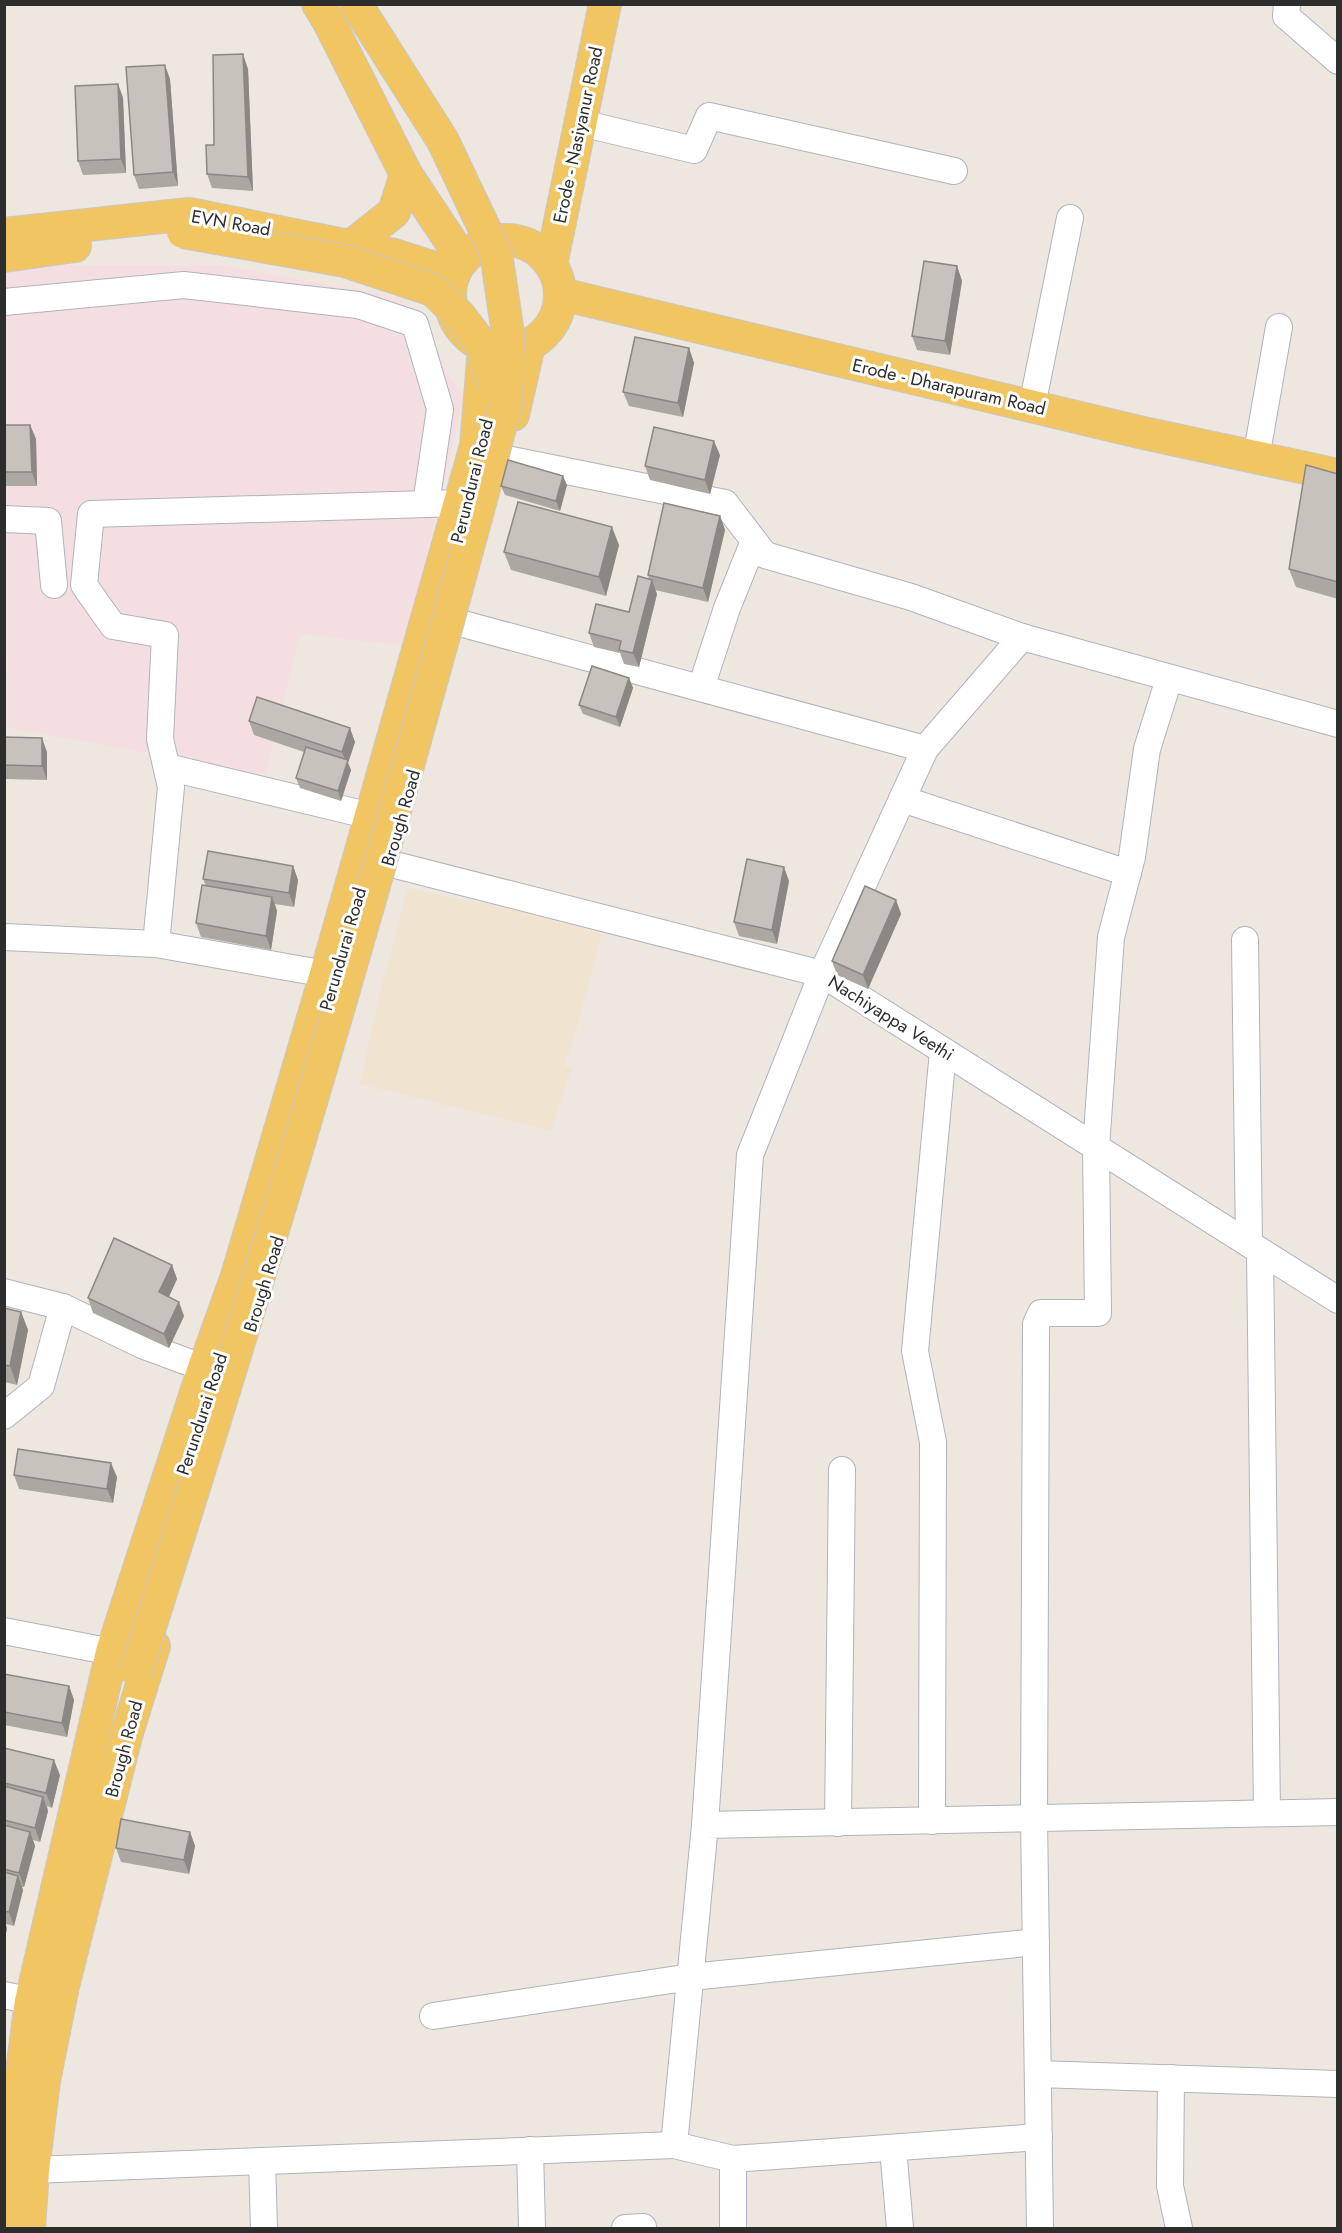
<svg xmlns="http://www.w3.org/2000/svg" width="1342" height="2233" viewBox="0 0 1342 2233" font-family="Jost,sans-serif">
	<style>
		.education { fill: #f0e3d0 }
		.medical { fill: #f5dee1 }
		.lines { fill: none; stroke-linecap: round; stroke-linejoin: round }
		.minor-casing { stroke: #b0b3bd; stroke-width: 28 }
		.major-casing { stroke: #c8c8c8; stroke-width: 34 }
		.minor { stroke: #fff; stroke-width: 26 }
		.major { stroke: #f1c562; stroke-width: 32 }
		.major-bridge-casing { stroke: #c8c8c8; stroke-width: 34; stroke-linecap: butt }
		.major-bridge { stroke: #f1c562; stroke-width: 32 }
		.wall { fill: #aba7a1 }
		.shaded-wall { fill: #8b8883 }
		.building { fill: #c7c2bb; stroke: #8b8883; stroke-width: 1.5 }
		.labels { text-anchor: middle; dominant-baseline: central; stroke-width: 6; stroke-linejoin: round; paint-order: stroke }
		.street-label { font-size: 18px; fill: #2d2d2d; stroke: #fff }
	</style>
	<rect width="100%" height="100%" fill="#eee7e0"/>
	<polygon class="education" points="408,888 513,910 602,933 574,1038 564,1065 572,1068 551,1131 360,1084 379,995"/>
	<polygon class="medical" points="25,265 223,265 402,299 462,395 460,416 405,646 300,634 266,775 5,727 8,657 4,655 4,272"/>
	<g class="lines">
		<defs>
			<g id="minor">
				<polyline points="1287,4 1286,16 1338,61"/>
				<polyline points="581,123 694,150 709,116 954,171"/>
				<polyline points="4,302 184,285 358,305 415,324 440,409 426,504"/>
				<polyline points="1032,406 1070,218"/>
				<polyline points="502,458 725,503 765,555 911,597 1022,637"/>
				<polyline points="1256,458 1279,327"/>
				<polyline points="4,519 48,521 54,585"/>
				<polyline points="456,622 925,749"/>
				<polyline points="701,688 727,608 754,541"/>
				<polyline points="167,767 371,816"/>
				<polyline points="902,799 1128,873"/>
				<polyline points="364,857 822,974 1338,1300"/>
				<polyline points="4,937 156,944 326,974"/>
				<polyline points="1245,940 1249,1244"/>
				<polyline points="156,944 171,787 160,739 165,635 113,626 84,585 91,514 460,503"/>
				<polyline points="1260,1251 1267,1813"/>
				<polyline points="4,1292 63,1307 142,1345 204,1368"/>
				<polyline points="4,1416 41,1386 63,1307"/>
				<polyline points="4,1631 112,1652"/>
				<polyline points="932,1821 933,1442 915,1351 943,1051"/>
				<polyline points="838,1823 842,1470"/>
				<polyline points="705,1825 750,1155 822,974 925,749 1022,637 1338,724"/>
				<polyline points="4,1995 31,2001"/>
				<polyline points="433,2016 691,1977 1036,1942"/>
				<polyline points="1038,2074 1338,2084"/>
				<polyline points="1171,2078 1170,2186 1179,2228"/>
				<polyline points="674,2145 733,2159 1039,2137"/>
				<polyline points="893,2148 900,2228"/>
				<polyline points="530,2150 532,2228"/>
				<polyline points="262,2161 264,2228"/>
				<polyline points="33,2170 674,2145 705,1825 1338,1812"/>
				<polyline points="625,2228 643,2227"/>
				<polyline points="733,2228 733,2159"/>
				<polyline points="1040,2228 1034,1819 1036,1324 1041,1313 1098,1313 1096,1147 1111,937 1132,857 1147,749 1169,679"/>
			</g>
			<g id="major">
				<polyline points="318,4 328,20 406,174 463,260"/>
				<polyline points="4,234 189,214 394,255 454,274"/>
				<circle cx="505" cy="295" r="55"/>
				<polyline points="351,246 394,212 406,174"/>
				<polyline points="4,256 75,246"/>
				<polyline points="551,265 605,4"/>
				<polyline points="561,294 1139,432 1338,475"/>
				<polyline points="513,415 529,345"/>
				<polyline points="4,2227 6,2198 31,2001 112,1652 204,1368 237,1276 326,974 476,446 484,348"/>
				<polyline points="29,2228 33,2170 44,2081 63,1986 126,1736 154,1646"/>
			</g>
		</defs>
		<use href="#minor" class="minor-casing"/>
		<use href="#major" class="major-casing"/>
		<use href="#minor" class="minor"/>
		<use href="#major" class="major"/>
		<defs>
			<g id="major-bridge">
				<polyline points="183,232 345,261 433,290 460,316 481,344 495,384"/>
				<path d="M136,1671C270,1252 394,830 506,405L508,334L496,253L443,141L356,4"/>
			</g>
		</defs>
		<use href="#major-bridge" class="major-bridge-casing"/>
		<use href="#major-bridge" class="major-bridge"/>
	</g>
	<g class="wall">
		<polygon points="248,69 253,191 212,188 207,174 214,145"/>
		<polygon points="170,79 178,186 139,189 134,175"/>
		<polygon points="118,84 123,98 126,173 83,175 78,161"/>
		<polygon points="957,266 962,281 950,355 917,350 912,336"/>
		<polygon points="689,348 694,363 683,417 629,406 623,392"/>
		<polygon points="4,425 30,425 36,439 37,486 4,486"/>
		<polygon points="720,455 710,494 650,480 645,466"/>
		<polygon points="1338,474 1338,599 1296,587 1289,569"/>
		<polygon points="567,485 560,511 505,495 501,486"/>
		<polygon points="720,516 725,530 708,602 655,590 657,594 639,667 624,664 620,653 594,647 589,633 629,612 649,579 648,575"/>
		<polygon points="619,545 606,596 511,570 504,552"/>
		<polygon points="629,678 633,688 620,727 583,714 579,705"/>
		<polygon points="249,721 355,742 348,763 351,770 341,801 300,788 296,778 304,752 254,735"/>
		<polygon points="4,737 47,752 47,780 4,779"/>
		<polygon points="293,866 298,880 294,907 275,904 277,911 271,950 201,937 196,923 206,886 203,879"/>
		<polygon points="789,881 777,944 739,936 734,922"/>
		<polygon points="896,900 901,914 868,989 837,975 832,961"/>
		<polygon points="172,1265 177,1279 169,1297 184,1316 169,1348 93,1313 88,1298"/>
		<polygon points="4,1308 21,1312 28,1330 17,1385 4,1382"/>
		<polygon points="14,1475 117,1477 113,1503 19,1489"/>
		<polygon points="4,1674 69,1686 74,1700 67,1737 4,1725"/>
		<polygon points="4,1748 60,1775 52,1808 47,1806 48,1811 40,1842 33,1840 35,1846 24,1887 22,1887 23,1890 14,1926 6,1924 7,1929 4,1940"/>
		<polygon points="190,1832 195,1846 189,1874 121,1862 116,1848"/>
	</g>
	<g class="shaded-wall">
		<polygon points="243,54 248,69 253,191 248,177"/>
		<polygon points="165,65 170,79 178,186 173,172"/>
		<polygon points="118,84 123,98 126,173 121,159"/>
		<polygon points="957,266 962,281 950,355 945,341"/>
		<polygon points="689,348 694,363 683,417 678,403"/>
		<polygon points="30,425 36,439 37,486 32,472"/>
		<polygon points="714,441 720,455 710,494 705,480"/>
		<polygon points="563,476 567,485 560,511 556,501"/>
		<polygon points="720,516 725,530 708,602 703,588"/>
		<polygon points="612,527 619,545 606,596 599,577"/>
		<polygon points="652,580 657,594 639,667 633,653"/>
		<polygon points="629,678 633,688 620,727 616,717"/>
		<polygon points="350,728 355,742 348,763 351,770 341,801 338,791 347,764 342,752"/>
		<polygon points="42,738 47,752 47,780 42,766"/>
		<polygon points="293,866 298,880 294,907 289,893"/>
		<polygon points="784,867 789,881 777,944 772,930"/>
		<polygon points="272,897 277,911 271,950 266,936"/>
		<polygon points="896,900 901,914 868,989 863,975"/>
		<polygon points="172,1265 177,1279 164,1307 159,1292"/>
		<polygon points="179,1302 184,1316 169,1348 164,1334"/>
		<polygon points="21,1312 28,1330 17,1385 10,1366"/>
		<polygon points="111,1463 117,1477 113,1503 107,1489"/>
		<polygon points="69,1686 74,1700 67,1737 62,1723"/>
		<polygon points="54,1760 60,1775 52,1808 46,1793"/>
		<polygon points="43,1797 48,1811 40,1842 35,1828"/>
		<polygon points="30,1832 35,1846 24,1887 19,1873"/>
		<polygon points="190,1832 195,1846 189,1874 184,1860"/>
		<polygon points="18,1876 23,1890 14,1926 9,1912"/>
		<polygon points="4,1921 7,1929 4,1940"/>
	</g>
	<g class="building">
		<polygon points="243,54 248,177 207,174 206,145 214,145 213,55"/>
		<polygon points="165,65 173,172 134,175 126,67"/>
		<polygon points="118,84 121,159 78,161 75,86"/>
		<polygon points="924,261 957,266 945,341 912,336"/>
		<polygon points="635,337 689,348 678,403 623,392"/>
		<polygon points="4,425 30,425 32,472 4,472"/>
		<polygon points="654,427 714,441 705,480 645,466"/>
		<polygon points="508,460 563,476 556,501 501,486"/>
		<polygon points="1306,465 1338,474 1338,582 1289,569"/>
		<polygon points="518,502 612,527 599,577 504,552"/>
		<polygon points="664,503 720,516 703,588 648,575"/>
		<polygon points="638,576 652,580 633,653 619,650 621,641 589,633 596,604 629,612"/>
		<polygon points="592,666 629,678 616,717 579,705"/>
		<polygon points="257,697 350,728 342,752 249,721"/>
		<polygon points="4,737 42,738 42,766 4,765"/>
		<polygon points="306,747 348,760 338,791 296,778"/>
		<polygon points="208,851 293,866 289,893 203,879"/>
		<polygon points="747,859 784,867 772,930 734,922"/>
		<polygon points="202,885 272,897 266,936 196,923"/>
		<polygon points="865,886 896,900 863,975 832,961"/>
		<polygon points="114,1238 172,1265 159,1292 179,1302 164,1334 88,1298"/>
		<polygon points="4,1308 21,1312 10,1366 4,1365"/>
		<polygon points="18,1449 111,1463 107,1489 14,1475"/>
		<polygon points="4,1674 69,1686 62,1723 4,1712"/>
		<polygon points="4,1748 54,1760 46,1793 4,1783"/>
		<polygon points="4,1786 43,1797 35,1828 4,1820"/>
		<polygon points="121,1819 190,1832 184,1860 116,1848"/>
		<polygon points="4,1825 30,1832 19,1873 4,1869"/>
		<polygon points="4,1872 18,1876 9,1912 4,1911"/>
	</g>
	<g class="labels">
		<g class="street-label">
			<text transform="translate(578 135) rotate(-78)">Erode - Nasiyanur Road</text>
			<text transform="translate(231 223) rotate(10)">EVN Road</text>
			<text transform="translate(949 387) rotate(13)">Erode - Dharapuram Road</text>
			<text transform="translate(472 481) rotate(-76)">Perundurai Road</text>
			<text transform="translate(401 818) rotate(-74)">Brough Road</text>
			<text transform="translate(343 949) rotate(-74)">Perundurai Road</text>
			<text transform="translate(891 1018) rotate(32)">Nachiyappa Veethi</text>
			<text transform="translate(264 1284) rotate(-73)">Brough Road</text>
			<text transform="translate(202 1414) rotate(-72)">Perundurai Road</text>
			<text transform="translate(124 1749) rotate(-75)">Brough Road</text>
		</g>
	</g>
	<rect width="1342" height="2233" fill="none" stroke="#2d2d2d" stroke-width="12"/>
</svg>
